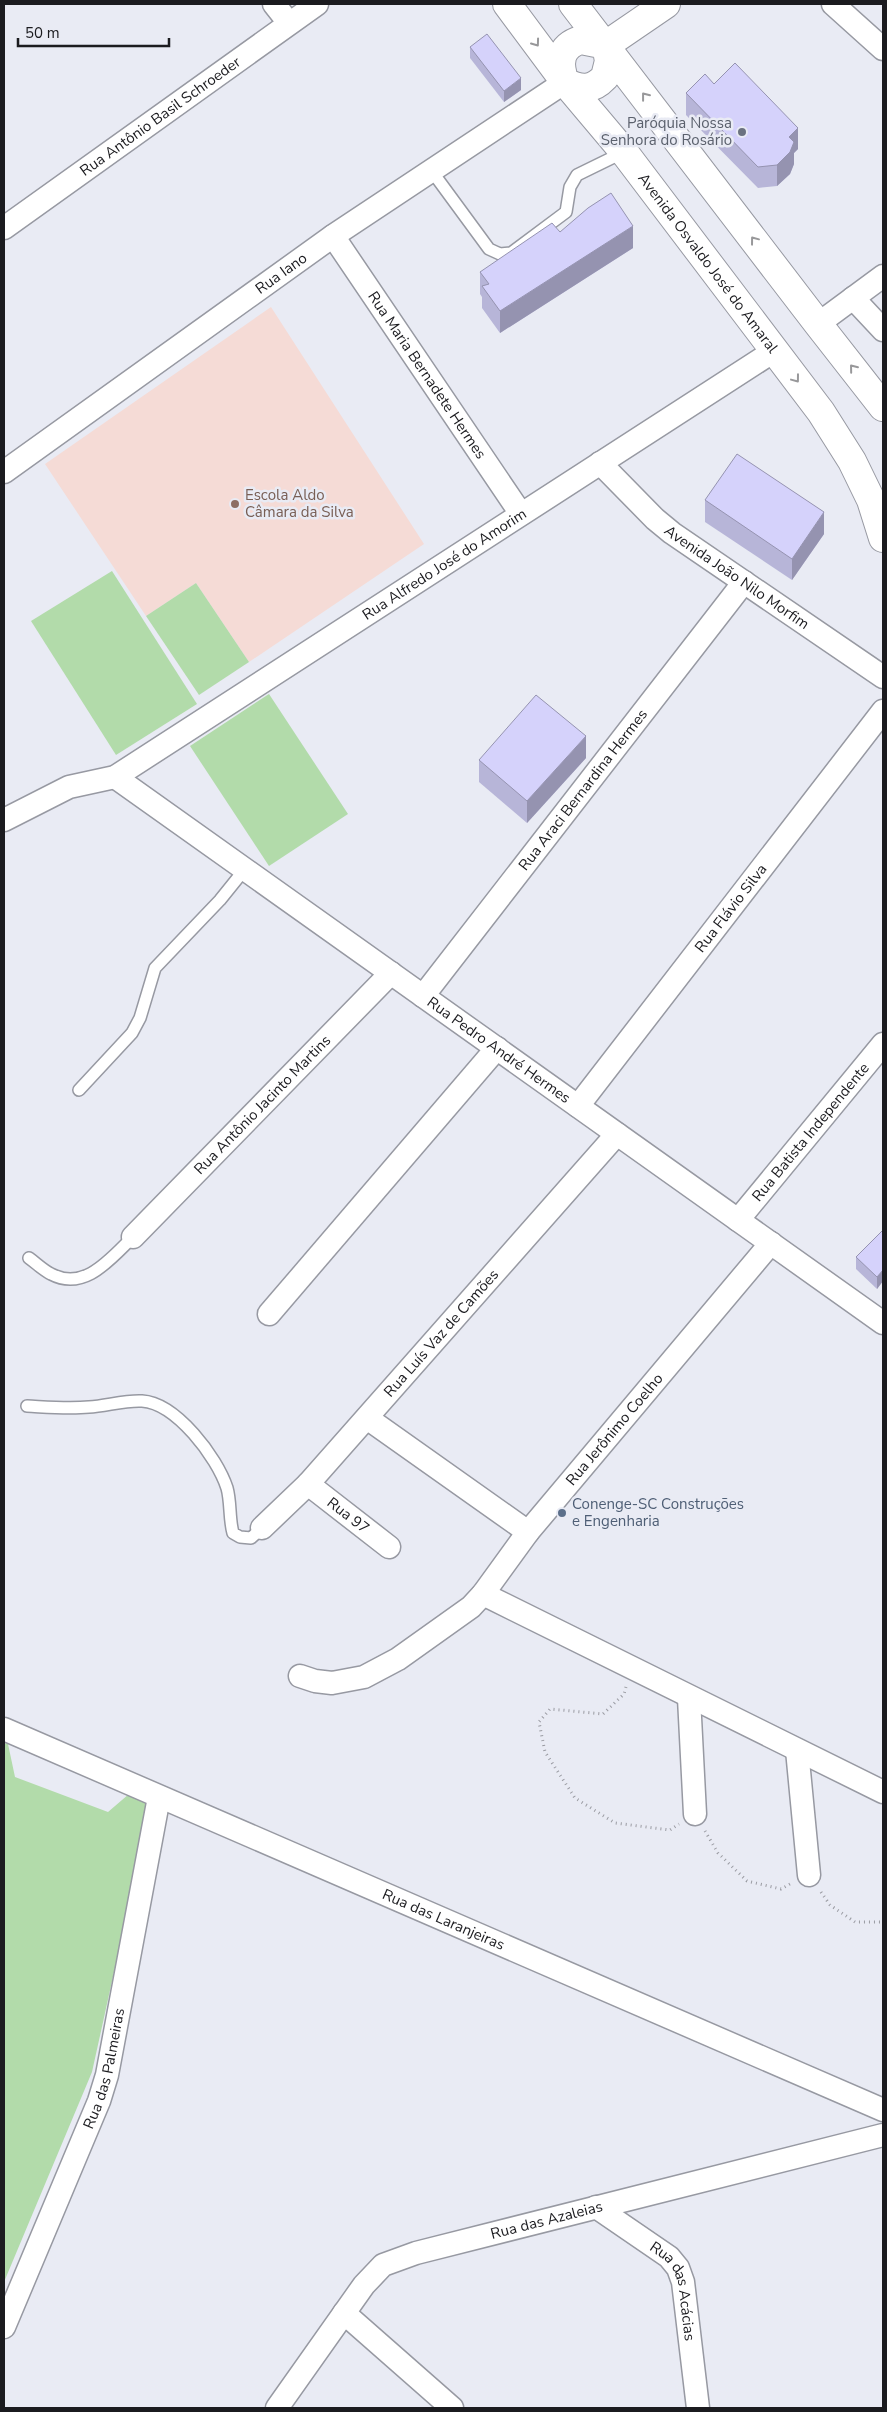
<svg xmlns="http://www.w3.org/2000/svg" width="887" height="2412" viewBox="0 0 887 2412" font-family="'Nunito Sans',sans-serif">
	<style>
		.education { fill: #f5dbd6 }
		.green { fill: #b2dbaa }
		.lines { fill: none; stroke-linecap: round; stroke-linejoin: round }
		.service-casing { stroke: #9799a2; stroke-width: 14 }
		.minor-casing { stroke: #9799a2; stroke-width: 25 }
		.secondary-casing { stroke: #9799a2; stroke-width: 30 }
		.path { stroke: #9a9ba2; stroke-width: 3; stroke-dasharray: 1 4; stroke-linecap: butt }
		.service { stroke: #fff; stroke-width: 11 }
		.minor { stroke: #fff; stroke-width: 22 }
		.secondary { stroke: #fff; stroke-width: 28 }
		.wall { fill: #b7b5d8 }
		.shaded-wall { fill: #9593b0 }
		.building { fill: #d5d2fb; stroke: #9593b0 }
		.oneway { stroke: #98989a }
		.worship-dot { fill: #6b7280; stroke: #e9ebf4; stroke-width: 2 }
		.education-dot { fill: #8d6e63; stroke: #e9ebf4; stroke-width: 2 }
		.service-dot { fill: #5c6f8a; stroke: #e9ebf4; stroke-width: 2 }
		.labels { text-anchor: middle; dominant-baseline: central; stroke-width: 5; stroke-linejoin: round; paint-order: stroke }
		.street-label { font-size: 15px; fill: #1b1b1f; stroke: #e9ebf4 }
		.worship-label { font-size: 15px; fill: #5b616d; stroke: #e9ebf4; text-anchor: end }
		.education-label { font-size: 15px; fill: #785e54; stroke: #e9ebf4; text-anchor: start }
		.service-label { font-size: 15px; fill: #4e5e75; stroke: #e9ebf4; text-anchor: start }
	</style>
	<rect width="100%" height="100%" fill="#e9ebf4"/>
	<polygon class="education" points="271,307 424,544 249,662 196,583 146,616 45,464"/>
	<g class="green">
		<polygon points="112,571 197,704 116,755 31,621"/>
		<polygon points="196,583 249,662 199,695 146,616"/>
		<polygon points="269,694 348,814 269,866 190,746"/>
		<polygon points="4,1743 8,1744 15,1777 108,1812 129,1794 151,1804 92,2072 4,2282"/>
	</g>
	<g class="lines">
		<defs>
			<g id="service">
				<polyline points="431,170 489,249 500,254 511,253 566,212 570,187 577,175 624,152"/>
				<polyline points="79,1090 132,1033 140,1018 155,968 220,900 245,869"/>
				<path d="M29,1258C36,1263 43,1270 51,1274C85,1292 111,1258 133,1237"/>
				<path d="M27,1406C47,1407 68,1409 89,1407C106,1406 125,1400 142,1401C176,1403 217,1457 227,1488C231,1502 229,1519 233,1533L240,1537L251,1538L262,1528"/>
			</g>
			<g id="minor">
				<polyline points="274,4 289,23"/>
				<polyline points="833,4 883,49"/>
				<path id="s1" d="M4,228L317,4"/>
				<path id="s2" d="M333,236L521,514"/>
				<polyline points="853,298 883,330"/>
				<polyline points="818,324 883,276"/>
				<path id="s3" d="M600,463L655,519L672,533L883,677"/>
				<path id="s4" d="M4,472L333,236L565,82"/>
				<path id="s5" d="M115,777L883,1323"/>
				<path id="s6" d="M4,820L69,787L115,777L774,351"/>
				<path id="s7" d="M423,996L744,582"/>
				<path id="s8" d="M578,1106L883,711"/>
				<path id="s9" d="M738,1220L883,1044"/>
				<path id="s10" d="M133,1237L391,973"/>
				<polyline points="269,1314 497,1048"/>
				<polyline points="367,1418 528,1532"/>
				<path id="s11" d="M308,1484L389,1547"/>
				<path id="s12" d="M262,1528L308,1484L617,1134"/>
				<polyline points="483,1594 883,1792"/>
				<path id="s13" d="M300,1676L315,1681L332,1683L364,1677L398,1659L471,1607L483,1594L528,1532L771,1243"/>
				<polyline points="689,1698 695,1814"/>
				<path id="s14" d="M4,1729L883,2110"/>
				<polyline points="797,1750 809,1875"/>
				<path id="s15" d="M596,2207L669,2257L678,2268L683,2282L698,2408"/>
				<polyline points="344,2313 452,2408"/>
				<path id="s16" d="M4,2327L99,2101L107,2075L159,1797"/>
				<path id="s17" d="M277,2408L364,2285L383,2265L416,2253L883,2135"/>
			</g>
			<g id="secondary">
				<path id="s18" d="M507,4L565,82L624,152L821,412L852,461L871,500L883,538"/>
				<polyline points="573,4 818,324 883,407"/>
				<path d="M581,40L606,45L609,61L605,77C592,91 581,90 565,82C558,64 559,46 581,40Z"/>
				<polyline points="606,45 666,4"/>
			</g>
		</defs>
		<use href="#service" class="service-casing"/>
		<use href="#minor" class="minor-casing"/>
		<use href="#secondary" class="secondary-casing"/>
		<g class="path">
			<polyline points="626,1687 624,1694 603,1714 550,1709 539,1722 545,1752 575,1798 615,1823 670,1830 679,1824"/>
			<polyline points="705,1831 718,1853 747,1881 781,1889 790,1884"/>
			<polyline points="821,1892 830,1905 855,1922 883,1922"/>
		</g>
		<use href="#service" class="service"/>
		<use href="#minor" class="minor"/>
		<use href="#secondary" class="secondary"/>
	</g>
	<g class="wall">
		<polygon points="470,47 521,90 504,102 470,58"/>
		<polygon points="714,84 798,149 794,153 794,164 790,174 777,186 758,188 686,115 686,93"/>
		<polygon points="560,232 633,248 500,333 482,308 482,297 480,294 480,272"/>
		<polygon points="705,500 824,534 792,580 705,522"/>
		<polygon points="586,758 527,823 479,782 479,760"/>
		<polygon points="883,1230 883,1281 877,1289 856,1269 856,1257"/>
	</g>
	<g class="shaded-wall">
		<polygon points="521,78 521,90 504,102 504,91"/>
		<polygon points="798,128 798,149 794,153 794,164 790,174 777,186 777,165 789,137"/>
		<polygon points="633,226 633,248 500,333 500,311"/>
		<polygon points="824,512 824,534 792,580 792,559"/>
		<polygon points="586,736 586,758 527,823 527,801"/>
		<polygon points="883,1270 883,1281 877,1289 877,1277"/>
	</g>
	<g class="building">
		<polygon points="487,34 521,78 504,91 470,47"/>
		<polygon points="735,63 798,128 789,137 794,142 790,152 777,165 758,167 686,93 705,74 714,84"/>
		<polygon points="611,193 633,226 500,311 482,286 489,284 480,272 552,223 560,232 588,208"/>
		<polygon points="737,454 824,512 792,559 705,500"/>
		<polygon points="536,695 586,736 527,801 479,760"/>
		<polygon points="883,1230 883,1270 877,1277 856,1257"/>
	</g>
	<defs><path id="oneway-chevron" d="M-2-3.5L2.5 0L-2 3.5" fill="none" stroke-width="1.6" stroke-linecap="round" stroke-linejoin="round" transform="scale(1.25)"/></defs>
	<g class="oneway">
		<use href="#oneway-chevron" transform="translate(536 43) rotate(54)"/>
		<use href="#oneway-chevron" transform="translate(645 96) rotate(-128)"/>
		<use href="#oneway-chevron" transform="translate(754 240) rotate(-127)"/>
		<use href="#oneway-chevron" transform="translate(853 368) rotate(-129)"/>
		<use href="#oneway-chevron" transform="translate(796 379) rotate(53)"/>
	</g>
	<circle class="worship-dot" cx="742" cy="132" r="5"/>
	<circle class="education-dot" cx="235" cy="504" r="5"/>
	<circle class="service-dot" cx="562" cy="1513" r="5"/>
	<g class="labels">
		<g class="street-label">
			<text stroke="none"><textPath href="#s1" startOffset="192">Rua Antônio Basil Schroeder</textPath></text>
			<text stroke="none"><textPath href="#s18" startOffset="328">Avenida Osvaldo José do Amaral</textPath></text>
			<text stroke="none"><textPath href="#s4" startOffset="341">Rua Iano</textPath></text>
			<text stroke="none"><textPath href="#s2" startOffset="168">Rua Maria Bernadete Hermes</textPath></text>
			<text stroke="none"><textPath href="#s6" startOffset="512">Rua Alfredo José do Amorim</textPath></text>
			<text stroke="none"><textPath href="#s3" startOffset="179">Avenida João Nilo Morfim</textPath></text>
			<text stroke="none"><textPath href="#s7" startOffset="261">Rua Araci Bernardina Hermes</textPath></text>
			<text stroke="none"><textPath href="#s8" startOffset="250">Rua Flávio Silva</textPath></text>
			<text stroke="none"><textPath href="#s5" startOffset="471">Rua Pedro André Hermes</textPath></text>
			<text stroke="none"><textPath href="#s10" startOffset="185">Rua Antônio Jacinto Martins</textPath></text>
			<text stroke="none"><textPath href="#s9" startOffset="114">Rua Batista Independente</textPath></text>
			<text stroke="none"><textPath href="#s12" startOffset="265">Rua Luís Vaz de Camões</textPath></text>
			<text stroke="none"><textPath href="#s13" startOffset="422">Rua Jerônimo Coelho</textPath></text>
			<text stroke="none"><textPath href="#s11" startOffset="51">Rua 97</textPath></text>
			<text stroke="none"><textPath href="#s14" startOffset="479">Rua das Laranjeiras</textPath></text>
			<text stroke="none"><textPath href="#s16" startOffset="278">Rua das Palmeiras</textPath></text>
			<text stroke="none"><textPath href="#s17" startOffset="348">Rua das Azaleias</textPath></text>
			<text stroke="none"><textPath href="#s15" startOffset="122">Rua das Acácias</textPath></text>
		</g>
		<g class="worship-label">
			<text x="732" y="123">Paróquia Nossa<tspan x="732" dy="17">Senhora do Rosário</tspan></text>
		</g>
		<g class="education-label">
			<text x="245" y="495">Escola Aldo<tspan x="245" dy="17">Câmara da Silva</tspan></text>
		</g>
		<g class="service-label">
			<text x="572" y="1504">Conenge-SC Construções<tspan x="572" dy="17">e Engenharia</tspan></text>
		</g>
	</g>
	<rect width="887" height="2412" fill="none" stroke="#1b1b1f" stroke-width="10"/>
	<path d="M18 38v8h151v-8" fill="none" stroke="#1b1b1f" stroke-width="2.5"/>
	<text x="25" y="38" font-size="15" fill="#1b1b1f" stroke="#e9ebf4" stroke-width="4" paint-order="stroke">50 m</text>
</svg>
